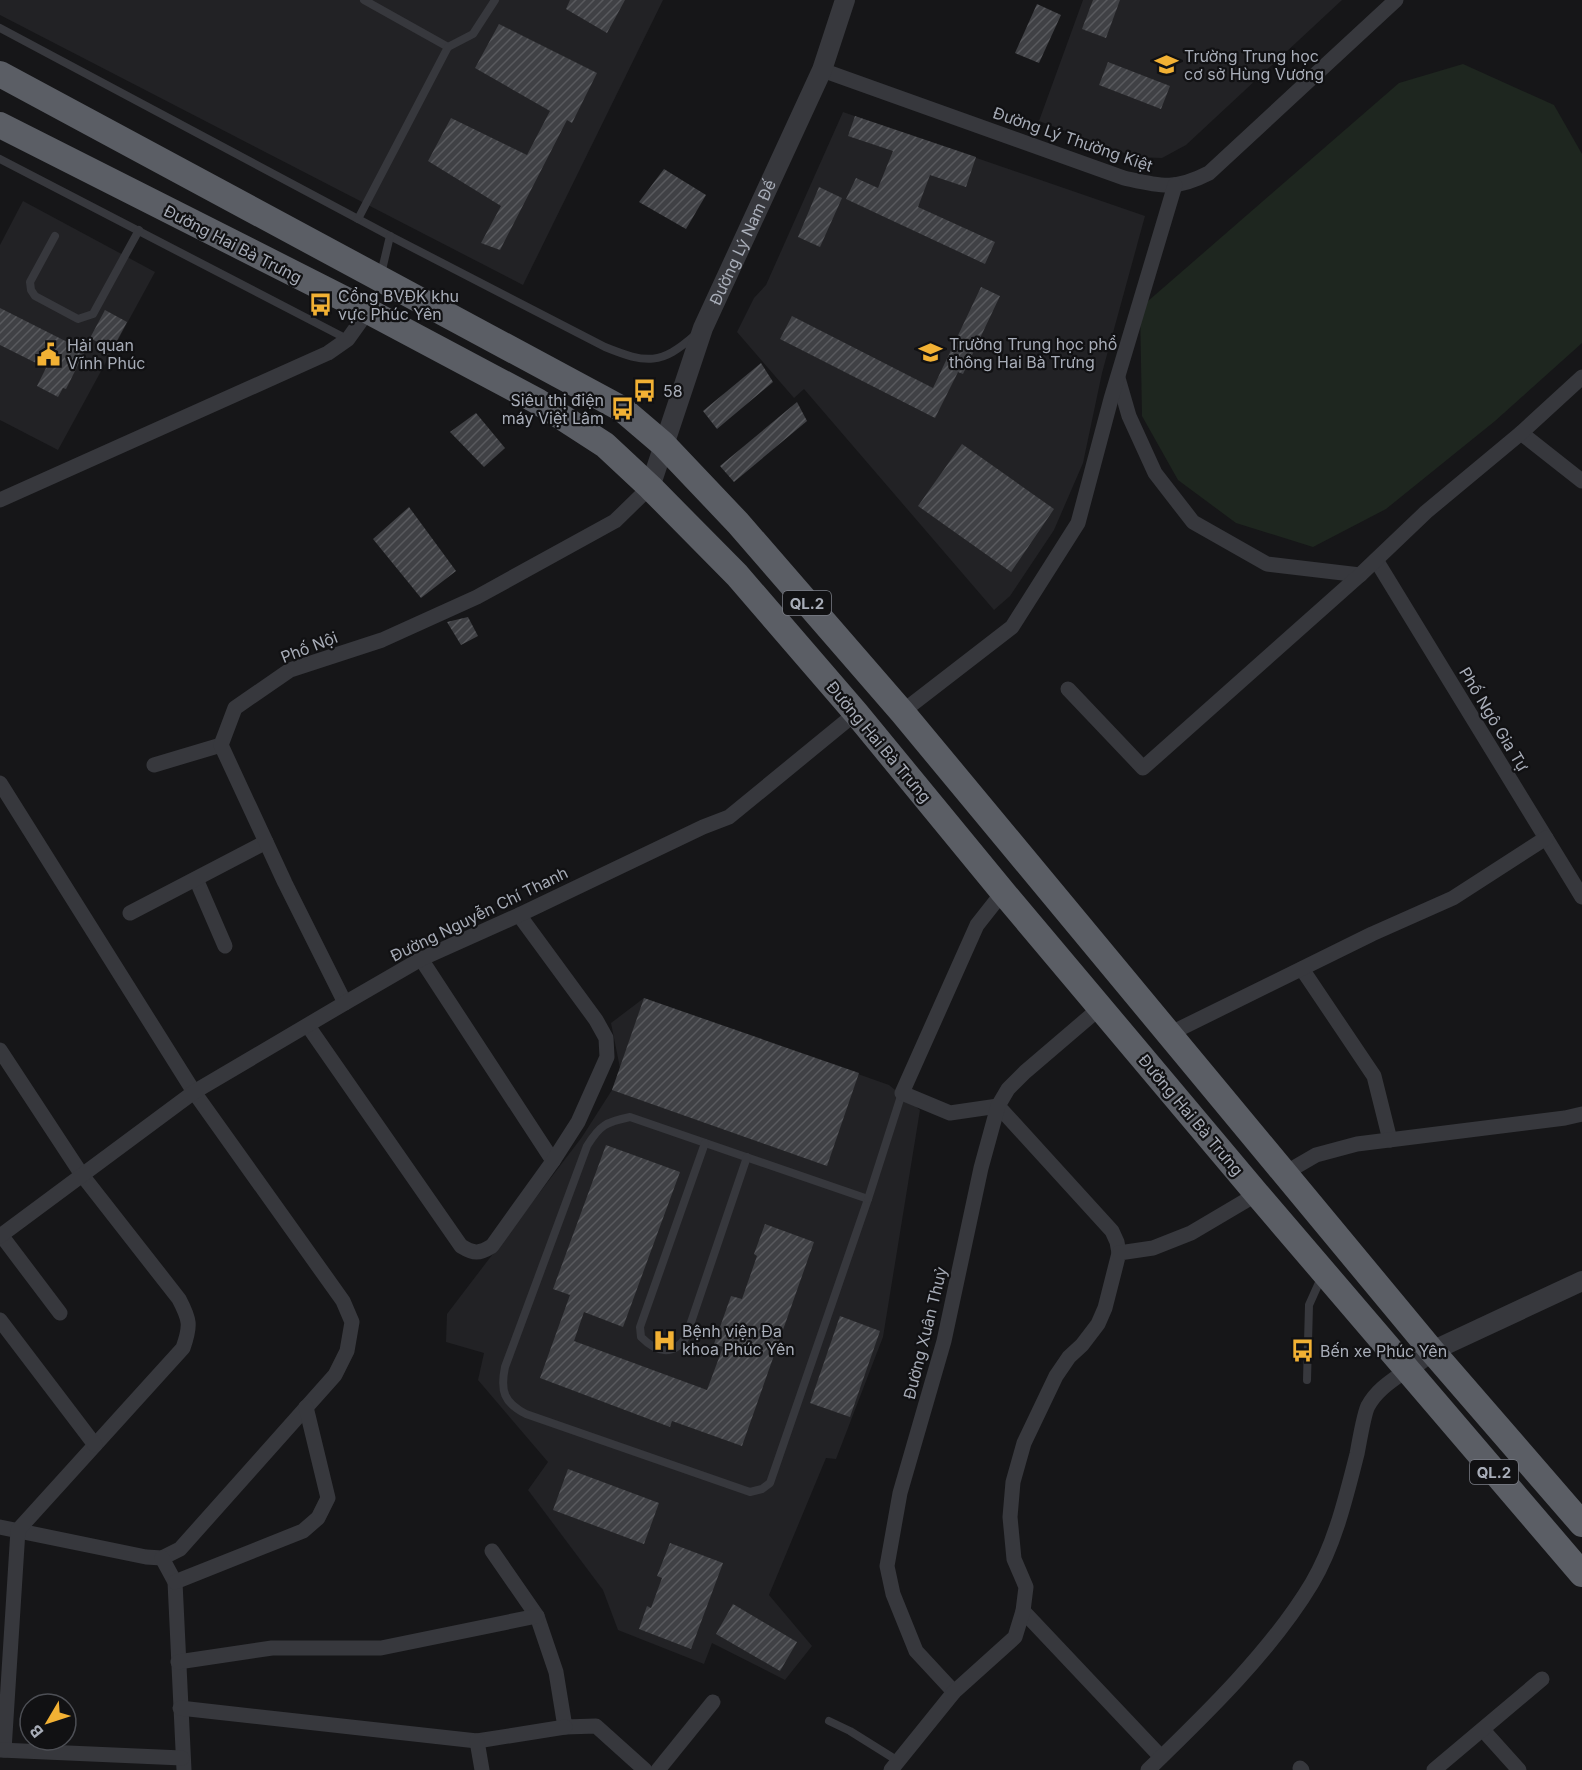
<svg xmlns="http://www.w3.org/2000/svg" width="1582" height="1770" viewBox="0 0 1582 1770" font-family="Inter,sans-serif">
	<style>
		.built { fill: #222225 }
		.pitch { fill: #1e261f }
		.building { fill: url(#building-hatch) }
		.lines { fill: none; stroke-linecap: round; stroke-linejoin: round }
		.service { stroke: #37383d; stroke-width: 8 }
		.minor { stroke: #37383d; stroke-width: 15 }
		.tertiary { stroke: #37383d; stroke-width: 20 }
		.trunk { stroke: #5b5e65; stroke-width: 26 }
		.labels { text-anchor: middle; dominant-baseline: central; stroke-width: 4.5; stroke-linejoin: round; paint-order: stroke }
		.shield { fill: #111113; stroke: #7b7e86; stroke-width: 1.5 }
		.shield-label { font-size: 15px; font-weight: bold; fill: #a8adb8 }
		.poi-label { font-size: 16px; fill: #a8adb8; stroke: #111113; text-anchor: start }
		.street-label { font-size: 16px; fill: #a8adb8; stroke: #111113 }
	</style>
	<defs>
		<pattern id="building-hatch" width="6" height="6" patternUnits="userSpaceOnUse" patternTransform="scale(1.5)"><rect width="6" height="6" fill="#404145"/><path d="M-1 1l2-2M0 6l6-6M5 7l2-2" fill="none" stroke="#595a5e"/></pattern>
	</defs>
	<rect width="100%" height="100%" fill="#161618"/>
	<g class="built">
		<polygon points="0,0 663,0 523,285 0,15"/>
		<polygon points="1083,0 1342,0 1186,145 1162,158 1135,157 1039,121"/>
		<polygon points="843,112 1145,216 1102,373 1083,463 1054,530 1010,596 994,610 804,389 794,398 737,332 754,298 766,285"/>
		<polygon points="23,201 155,272 58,450 0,420 0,245"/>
		<polygon points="644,998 889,1085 920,1110 883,1337 836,1459 826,1458 769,1595 812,1646 785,1680 712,1643 704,1664 618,1630 603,1590 528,1490 548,1462 478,1380 484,1353 446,1342 447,1314 582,1137 612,1090 620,1068 611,1023"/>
	</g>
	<polygon class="pitch" points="1463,64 1554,105 1582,154 1582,343 1495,421 1386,509 1313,547 1236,523 1178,480 1142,416 1140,308 1399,83"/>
	<g class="building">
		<polygon points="570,0 625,0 607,33 566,9"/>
		<polygon points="1093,0 1120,0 1106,38 1082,29"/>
		<polygon points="1037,4 1061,15 1039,63 1015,53"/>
		<polygon points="499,24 597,73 572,123 567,120 500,250 481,243 501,206 428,161 451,118 527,155 550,111 475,68"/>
		<polygon points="1108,62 1170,86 1161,109 1099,85"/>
		<polygon points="855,116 976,157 966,187 930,175 918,207 995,242 985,264 846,199 856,178 878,188 893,151 848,136"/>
		<polygon points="664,169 706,195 686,229 639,202"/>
		<polygon points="819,187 842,198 820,247 798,237"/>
		<polygon points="981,287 1000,296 963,374 958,372 935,418 780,339 792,316 933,388"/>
		<polygon points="0,308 85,351 66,389 63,388 58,397 37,386 46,368 0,345"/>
		<polygon points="105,310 127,322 112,350 90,338"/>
		<polygon points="761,363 773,382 717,429 703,411"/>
		<polygon points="797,402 807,421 734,482 720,466"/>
		<polygon points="476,413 505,448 484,467 450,432"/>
		<polygon points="962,444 1054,509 1011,572 918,506"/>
		<polygon points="409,507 456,571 421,598 373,539"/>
		<polygon points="468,617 478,636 461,645 447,622"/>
		<polygon points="644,998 859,1073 827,1166 612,1090"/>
		<polygon points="606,1145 680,1172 623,1327 584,1312 574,1341 707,1390 723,1347 714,1344 731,1296 742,1299 757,1256 754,1254 765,1224 814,1242 742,1446 672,1421 670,1427 540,1378 570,1295 553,1289"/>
		<polygon points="840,1316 880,1331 850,1417 810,1403"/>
		<polygon points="568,1469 659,1503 644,1544 553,1510"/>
		<polygon points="670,1543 723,1563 691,1649 639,1629 647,1606 651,1608 662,1578 657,1576"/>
		<polygon points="733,1604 797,1642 780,1671 716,1634"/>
	</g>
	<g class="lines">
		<g class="service">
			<polyline points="364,0 448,47"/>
			<path d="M0,28L390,236L605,347C647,364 661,365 695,335"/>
			<polyline points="0,159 347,339"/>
			<polyline points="358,219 448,47 473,34 495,0"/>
			<polyline points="55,236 30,282 31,290 35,296 78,319 93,314 139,230"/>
			<polyline points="381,274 390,236"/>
			<path d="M630,1117L868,1199L770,1483L762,1489L750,1492L526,1414C504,1403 500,1391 505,1367L587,1146C600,1125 606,1122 630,1117Z"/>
			<path d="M705,1143L640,1327L641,1337C656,1352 673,1357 686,1337L747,1157"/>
			<polyline points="868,1199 902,1093"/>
			<polyline points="1307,1380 1309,1305 1322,1276"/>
			<polyline points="829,1721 850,1731 898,1761"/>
		</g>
		<g class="minor">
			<path d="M822,70L1124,178C1160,186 1174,191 1209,173L1396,0"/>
			<polyline points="1118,378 1129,416 1155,473 1193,522 1267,564 1360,575"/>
			<polyline points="1521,433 1582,481"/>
			<polyline points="0,500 328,353 348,339 368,311"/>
			<polyline points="1376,560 1582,897"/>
			<polyline points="1068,689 1143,768 1360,575 1426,512 1521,433 1582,377"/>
			<polyline points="902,712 1012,627 1078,523 1111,399 1175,185"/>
			<polyline points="154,765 221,745"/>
			<polyline points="0,783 194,1092 343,1301 352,1322 347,1351 335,1375 180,1549 162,1558 146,1557 0,1527"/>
			<polyline points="196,879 225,946"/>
			<polyline points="1003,892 977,925 902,1093 950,1113 998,1106 1112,1231 1117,1242 1119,1253"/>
			<polyline points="130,913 266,842"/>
			<polyline points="421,959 553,1161"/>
			<polyline points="1302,969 1374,1076 1390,1140"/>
			<polyline points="345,1003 285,883 221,745 235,708 290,670 382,640 477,597 615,521 650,487"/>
			<path d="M308,1026L461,1246C474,1254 479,1254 492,1246L553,1161L578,1122L607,1057L606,1038L596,1020L519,915"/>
			<polyline points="1169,1034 1372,934 1453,898 1546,838"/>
			<path d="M0,1050L82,1175L179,1299C190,1320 191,1325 183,1348L18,1530L4,1750"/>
			<polyline points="1285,1173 1316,1155 1357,1144 1565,1118 1582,1114"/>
			<polyline points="1,1235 60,1313"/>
			<polyline points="0,1236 194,1092 345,1003 421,959 519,915 703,827 729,817 856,713"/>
			<polyline points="0,1320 95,1445"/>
			<polyline points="492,1551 537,1616 556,1672 565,1727 596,1726 645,1770"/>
			<polyline points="162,1558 175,1582 184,1770"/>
			<polyline points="175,1582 303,1531 318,1518 328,1498 306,1407"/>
			<polyline points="1023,1611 1161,1757"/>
			<polyline points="178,1662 272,1648 381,1648 537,1616"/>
			<polyline points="954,1692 916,1651 893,1594 887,1566 900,1493 944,1341 981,1168 998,1106 1008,1089 1025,1072 1101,1007"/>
			<polyline points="180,1708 477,1741 565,1727"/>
			<polyline points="1483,1730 1519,1770"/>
			<polyline points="477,1741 482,1770"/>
			<polyline points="0,1750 182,1758"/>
			<polyline points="1300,1768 1302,1770"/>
			<polyline points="658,1770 713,1702"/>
			<polyline points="891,1770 954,1692 1015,1637 1023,1611 1026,1587 1014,1559 1010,1517 1013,1482 1024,1443 1056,1376 1069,1357 1082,1345 1098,1324 1105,1308 1119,1253 1153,1248 1191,1233 1257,1194"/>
			<path d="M1148,1770C1205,1715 1272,1650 1312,1583C1335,1544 1346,1497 1357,1454C1359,1444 1364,1413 1368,1406C1377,1389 1393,1380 1408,1369"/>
			<polyline points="1434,1770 1542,1679"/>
		</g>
		<g class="tertiary">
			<path id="s1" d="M650,487L703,328L822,70L845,0"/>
			<polyline points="1408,1369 1432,1351 1582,1281"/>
		</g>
		<g class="trunk">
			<polyline points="0,74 622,409 663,444 738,523 902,712 1432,1351 1582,1524"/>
			<polyline points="0,125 368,311 537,401 605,445 650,487 737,575 856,713 1003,892 1257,1194 1582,1574"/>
		</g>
	</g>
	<defs>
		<symbol id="school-bare" viewBox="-9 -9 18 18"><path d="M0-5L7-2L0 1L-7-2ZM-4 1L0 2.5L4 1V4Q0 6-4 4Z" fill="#f2b134" stroke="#111113" stroke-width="2.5" paint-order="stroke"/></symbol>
		<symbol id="bus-bare" viewBox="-9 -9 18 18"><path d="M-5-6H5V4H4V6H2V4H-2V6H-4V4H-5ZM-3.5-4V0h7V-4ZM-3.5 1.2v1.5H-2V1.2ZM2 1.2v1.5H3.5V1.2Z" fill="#f2b134" stroke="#111113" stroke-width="2.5" paint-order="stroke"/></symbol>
		<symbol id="civic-bare" viewBox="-9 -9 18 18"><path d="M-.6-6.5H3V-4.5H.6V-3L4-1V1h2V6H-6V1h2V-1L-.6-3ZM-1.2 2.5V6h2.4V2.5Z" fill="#f2b134" stroke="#111113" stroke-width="2.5" paint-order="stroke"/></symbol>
		<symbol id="hospital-bare" viewBox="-9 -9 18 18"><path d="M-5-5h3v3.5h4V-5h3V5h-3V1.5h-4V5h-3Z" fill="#f2b134" stroke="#111113" stroke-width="2.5" paint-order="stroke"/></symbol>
	</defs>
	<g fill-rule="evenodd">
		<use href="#school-bare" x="1150" y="48" width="33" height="33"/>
		<use href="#bus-bare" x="304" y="288" width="33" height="33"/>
		<use href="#school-bare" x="914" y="336" width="33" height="33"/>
		<use href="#civic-bare" x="32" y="338" width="33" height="33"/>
		<use href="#bus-bare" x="628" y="374" width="33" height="33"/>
		<use href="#bus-bare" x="606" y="392" width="33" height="33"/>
		<use href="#hospital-bare" x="648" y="1324" width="33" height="33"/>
		<use href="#bus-bare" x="1286" y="1334" width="33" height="33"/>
	</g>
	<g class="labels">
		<g class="shield">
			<rect x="783" y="591" width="48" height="24" rx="4.5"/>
			<rect x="1470" y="1460" width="48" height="24" rx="4.5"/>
		</g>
		<g class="shield-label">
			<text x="807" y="603">QL.2</text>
			<text x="1494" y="1472">QL.2</text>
		</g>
		<g class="poi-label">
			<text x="1184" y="56">Trường Trung học<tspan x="1184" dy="18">cơ sở Hùng Vương</tspan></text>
			<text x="338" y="296">Cổng BVĐK khu<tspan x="338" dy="18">vực Phúc Yên</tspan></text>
			<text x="949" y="344">Trường Trung học phổ<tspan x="949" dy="18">thông Hai Bà Trưng</tspan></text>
			<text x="67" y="345">Hải quan<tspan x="67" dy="18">Vĩnh Phúc</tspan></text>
			<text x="663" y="391">58</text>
			<text x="604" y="400" text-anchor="end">Siêu thị điện<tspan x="604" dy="18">máy Việt Lâm</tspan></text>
			<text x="682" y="1331">Bệnh viện Đa<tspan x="682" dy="18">khoa Phúc Yên</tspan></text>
			<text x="1320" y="1351">Bến xe Phúc Yên</text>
		</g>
		<g class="street-label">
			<text transform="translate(1073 139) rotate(19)">Đường Lý Thường Kiệt</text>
			<text stroke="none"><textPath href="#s1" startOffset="262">Đường Lý Nam Đế</textPath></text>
			<text transform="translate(233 244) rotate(27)">Đường Hai Bà Trưng</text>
			<text transform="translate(309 647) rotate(-21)">Phố Nội</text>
			<text transform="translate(1494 719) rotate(59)">Phố Ngô Gia Tự</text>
			<text transform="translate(879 742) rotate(50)">Đường Hai Bà Trưng</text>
			<text transform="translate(479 914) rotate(-26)">Đường Nguyễn Chí Thanh</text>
			<text transform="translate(1191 1115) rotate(50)">Đường Hai Bà Trưng</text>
			<text transform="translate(925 1333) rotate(-76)">Đường Xuân Thuỷ</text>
		</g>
	</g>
	<g transform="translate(48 1722) rotate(231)"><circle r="28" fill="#111113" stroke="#4d4f55" stroke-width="1.5"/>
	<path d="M0-4.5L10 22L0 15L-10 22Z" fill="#f2b134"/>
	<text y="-9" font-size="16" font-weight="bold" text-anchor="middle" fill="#a8adb8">B</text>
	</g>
</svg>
